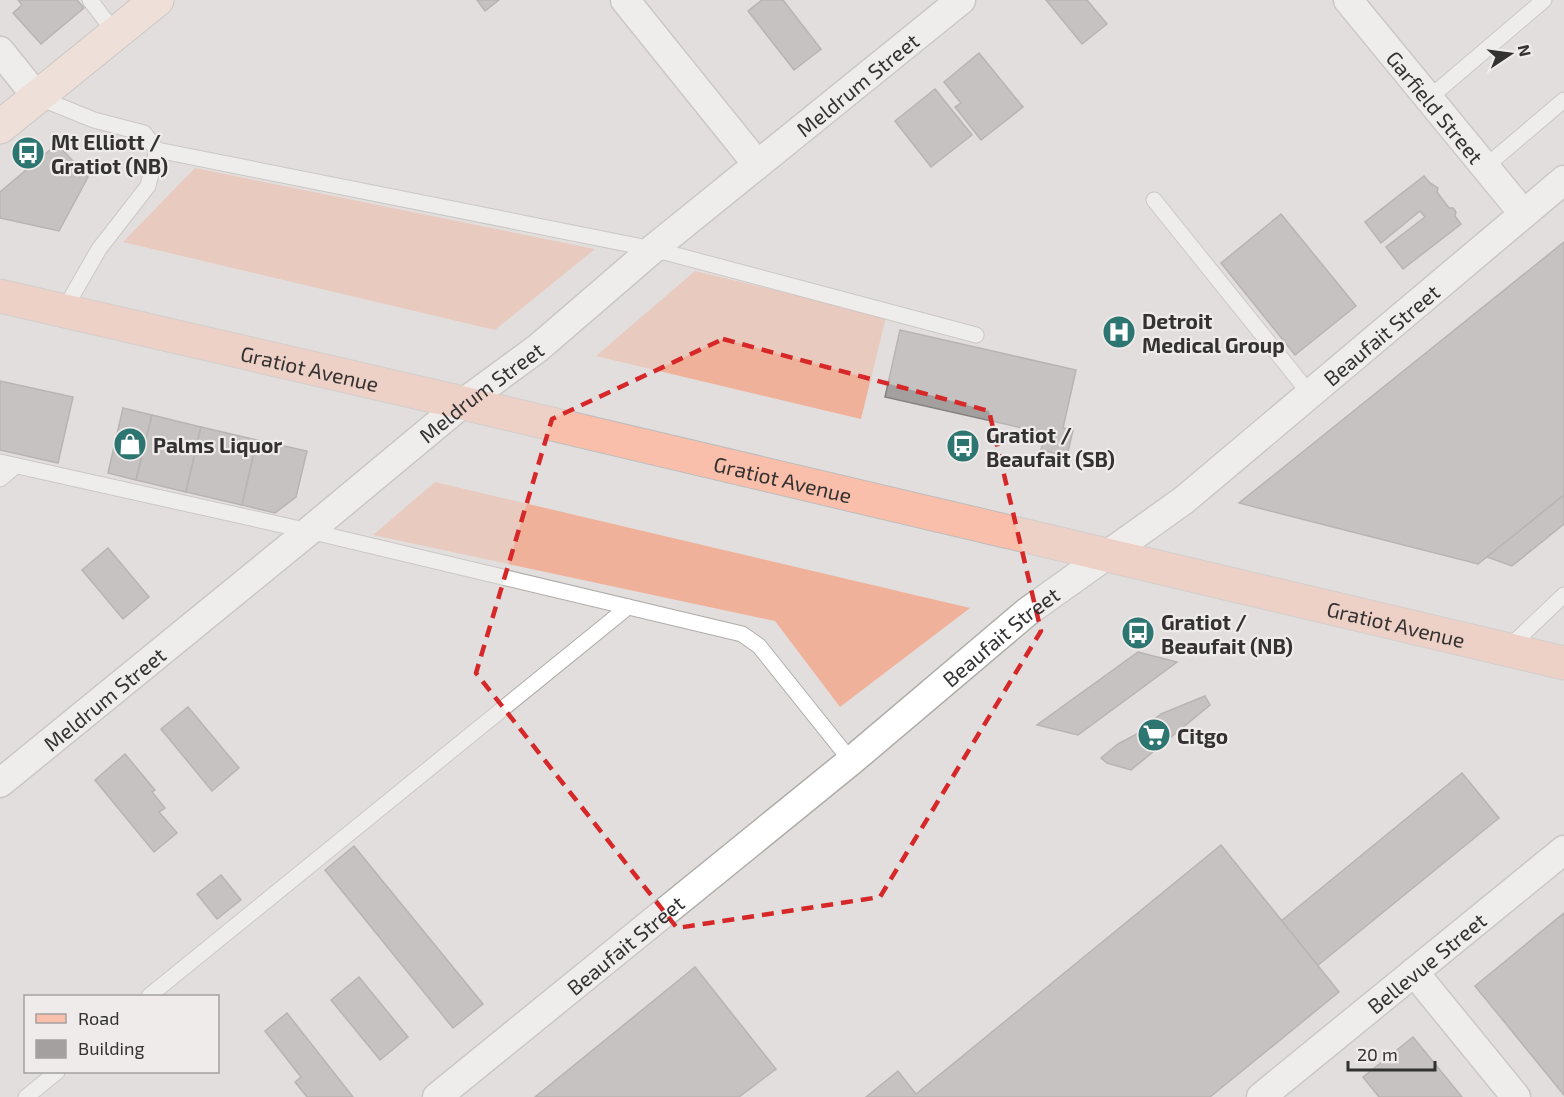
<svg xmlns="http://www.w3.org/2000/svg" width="1564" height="1097" viewBox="0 0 1564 1097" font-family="'Exo 2',sans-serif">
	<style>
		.grass { fill: #f0b19b }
		.building { fill: #a3a09f; stroke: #858180; stroke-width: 1.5 }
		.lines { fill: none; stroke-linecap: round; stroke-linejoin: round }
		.lane-casing { stroke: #afacaa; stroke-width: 17 }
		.street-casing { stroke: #afacaa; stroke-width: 31 }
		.secondary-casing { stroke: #afacaa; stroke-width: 35 }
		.primary-casing { stroke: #bebdbd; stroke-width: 35 }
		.lane { stroke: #fff; stroke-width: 15 }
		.street { stroke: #fff; stroke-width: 28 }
		.secondary { stroke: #fcdfd4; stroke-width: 33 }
		.primary { stroke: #fabfaa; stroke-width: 33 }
		.marked { fill: none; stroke: #d62828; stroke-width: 4.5; stroke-dasharray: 12 8; stroke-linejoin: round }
		.labels { text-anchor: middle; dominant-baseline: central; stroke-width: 4.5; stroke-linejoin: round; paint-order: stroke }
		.street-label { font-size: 21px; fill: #333131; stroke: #efebea }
		.poi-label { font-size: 21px; font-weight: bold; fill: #333131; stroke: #efebea; text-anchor: start }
	</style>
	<rect width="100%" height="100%" fill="#e1dedd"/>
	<g class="grass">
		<polygon points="195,168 595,249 495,330 123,242"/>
		<polygon points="695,271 886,317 861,419 596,356"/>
		<polygon points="435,482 970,608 840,707 775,621 373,535"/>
	</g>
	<g class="building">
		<polygon points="18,0 77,0 84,8 41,44 13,13 22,5"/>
		<polygon points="477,0 499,0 485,11"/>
		<polygon points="762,0 783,0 821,49 794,70 748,11"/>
		<polygon points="1046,0 1087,0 1107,24 1082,44"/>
		<polygon points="979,53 1023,107 981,140 955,107 961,103 944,82"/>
		<polygon points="935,89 972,135 931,167 895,121"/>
		<polygon points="57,144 88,177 59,231 0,218 0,192"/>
		<polygon points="1424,176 1430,183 1438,188 1437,192 1449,208 1453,208 1456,212 1455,216 1461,224 1403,269 1386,247 1425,217 1420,211 1381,243 1365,222"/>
		<polygon points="1281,214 1356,306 1295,355 1221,263"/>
		<polygon points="1564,242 1564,495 1487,557 1478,564 1239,503"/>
		<polygon points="900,330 1076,370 1063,428 1073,430 1067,456 1041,450 1045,433 885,397"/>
		<polygon points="0,381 73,397 58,463 0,450"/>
		<polygon points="123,408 152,415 136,480 108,473"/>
		<polygon points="152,415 201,427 186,492 136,480"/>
		<polygon points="201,427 257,440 242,505 186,492"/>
		<polygon points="257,440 307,451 296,497 275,513 242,505"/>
		<polygon points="1564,495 1564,524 1512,566 1487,557"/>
		<polygon points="108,548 149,597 123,619 82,570"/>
		<polygon points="1138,652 1177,662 1078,735 1037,725"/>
		<polygon points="1205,696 1210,705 1131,770 1107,763 1101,758 1118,744 1135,735 1161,714"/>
		<polygon points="188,707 239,768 212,791 161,729"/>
		<polygon points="125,754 155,790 152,792 165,808 159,812 177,833 154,852 95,780"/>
		<polygon points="1462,773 1499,818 1317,966 1281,921"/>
		<polygon points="1221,845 1339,992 1210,1097 866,1097 898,1071 916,1094"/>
		<polygon points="354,846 483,1004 453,1028 325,870"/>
		<polygon points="221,875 241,900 217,919 197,894"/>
		<polygon points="1564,913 1564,1095 1475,986"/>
		<polygon points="695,967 776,1069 739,1097 535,1097"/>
		<polygon points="359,977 408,1037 380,1060 331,1000"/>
		<polygon points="287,1013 353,1097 307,1097 295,1082 301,1077 265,1031"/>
		<polygon points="1413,1037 1462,1097 1379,1097 1363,1077"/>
	</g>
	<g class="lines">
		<defs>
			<g id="lane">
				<polyline points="90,0 115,33"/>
				<polyline points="37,97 94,120 144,133 157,150 148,186 99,249 64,310"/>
				<polyline points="1428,99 1544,0"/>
				<polyline points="157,150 653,249 976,335"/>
				<polyline points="1485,167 1564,100"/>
				<polyline points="1154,200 1310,394"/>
				<polyline points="0,462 309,531 742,634 759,646 851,761"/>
				<polyline points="0,479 16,466"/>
				<polyline points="1506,650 1564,595"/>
				<polyline points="149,996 628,607"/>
				<polyline points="26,1097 57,1072"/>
			</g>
			<g id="street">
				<polyline points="625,0 757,164"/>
				<path id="s1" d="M1348,0L1523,213"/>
				<polyline points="0,51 37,97"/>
				<path id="s2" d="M0,783L309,531L463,403L538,348L653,249L961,0"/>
				<polyline points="1414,972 1516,1097"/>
				<path id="s3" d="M437,1097L851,761L1027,612L1184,500L1564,180"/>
				<path id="s4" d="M1261,1097L1564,850"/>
			</g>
			<polyline id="secondary" points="0,127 157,0"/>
			<g id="primary">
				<path id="s5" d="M0,296L463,403L1564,663"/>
			</g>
		</defs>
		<use href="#lane" class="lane-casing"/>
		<use href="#street" class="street-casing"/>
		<use href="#secondary" class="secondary-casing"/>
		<use href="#primary" class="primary-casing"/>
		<use href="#lane" class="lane"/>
		<use href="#street" class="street"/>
		<use href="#secondary" class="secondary"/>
		<use href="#primary" class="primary"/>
	</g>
	<path d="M0 0H1564V1097H0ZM723,339L989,411L1041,631L880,897L677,928L476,673L552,419Z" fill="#e1dedd" fill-opacity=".55" fill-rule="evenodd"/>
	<path class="marked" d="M723,339L989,411L1041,631L880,897L677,928L476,673L552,419Z"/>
	<defs>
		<symbol id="bus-disc" viewBox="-11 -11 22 22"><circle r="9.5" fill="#2c7571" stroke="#efebea"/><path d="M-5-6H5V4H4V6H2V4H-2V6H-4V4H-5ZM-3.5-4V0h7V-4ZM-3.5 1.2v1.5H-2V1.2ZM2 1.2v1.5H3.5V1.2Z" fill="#fff"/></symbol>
		<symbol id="hospital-disc" viewBox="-11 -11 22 22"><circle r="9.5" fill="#2c7571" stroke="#efebea"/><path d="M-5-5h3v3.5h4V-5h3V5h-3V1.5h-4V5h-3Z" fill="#fff"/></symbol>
		<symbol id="shop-disc" viewBox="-11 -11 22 22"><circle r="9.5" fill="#2c7571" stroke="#efebea"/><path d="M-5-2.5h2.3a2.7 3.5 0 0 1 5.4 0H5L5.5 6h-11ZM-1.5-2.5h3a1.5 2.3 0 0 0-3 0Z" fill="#fff"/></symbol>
		<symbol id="supermarket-disc" viewBox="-11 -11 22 22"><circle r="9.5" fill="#2c7571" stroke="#efebea"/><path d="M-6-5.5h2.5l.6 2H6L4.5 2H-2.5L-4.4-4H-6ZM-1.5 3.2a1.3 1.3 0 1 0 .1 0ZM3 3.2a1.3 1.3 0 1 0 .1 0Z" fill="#fff"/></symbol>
	</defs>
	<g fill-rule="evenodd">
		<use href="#bus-disc" x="9" y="134" width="38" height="38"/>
		<use href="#hospital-disc" x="1100" y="313" width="38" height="38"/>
		<use href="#shop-disc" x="111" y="425" width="38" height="38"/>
		<use href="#bus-disc" x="944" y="427" width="38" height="38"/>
		<use href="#bus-disc" x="1119" y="614" width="38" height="38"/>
		<use href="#supermarket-disc" x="1135" y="716" width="38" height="38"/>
	</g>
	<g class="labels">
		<g class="street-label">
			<text stroke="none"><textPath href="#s2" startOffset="1106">Meldrum Street</textPath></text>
			<text stroke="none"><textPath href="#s1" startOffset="138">Garfield Street</textPath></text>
			<text stroke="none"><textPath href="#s3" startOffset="1214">Beaufait Street</textPath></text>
			<text stroke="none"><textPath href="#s5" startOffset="318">Gratiot Avenue</textPath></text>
			<text stroke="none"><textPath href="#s2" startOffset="620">Meldrum Street</textPath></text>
			<text stroke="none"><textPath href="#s5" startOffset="804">Gratiot Avenue</textPath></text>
			<text stroke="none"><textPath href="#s5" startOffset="1434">Gratiot Avenue</textPath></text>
			<text stroke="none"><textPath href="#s3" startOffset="728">Beaufait Street</textPath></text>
			<text stroke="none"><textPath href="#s2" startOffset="134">Meldrum Street</textPath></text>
			<text stroke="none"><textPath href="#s3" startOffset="242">Beaufait Street</textPath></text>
			<text stroke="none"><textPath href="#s4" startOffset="213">Bellevue Street</textPath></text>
		</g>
		<g class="poi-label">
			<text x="51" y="141">Mt Elliott /<tspan x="51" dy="24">Gratiot (NB)</tspan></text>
			<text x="1142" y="320">Detroit<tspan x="1142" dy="24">Medical Group</tspan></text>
			<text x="986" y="434">Gratiot /<tspan x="986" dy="24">Beaufait (SB)</tspan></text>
			<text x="153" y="444">Palms Liquor</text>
			<text x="1161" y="621">Gratiot /<tspan x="1161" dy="24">Beaufait (NB)</tspan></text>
			<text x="1177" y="735">Citgo</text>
		</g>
	</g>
	<rect x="24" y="995" width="195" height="78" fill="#efebea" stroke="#a4a1a0" stroke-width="1.5"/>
	<rect x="36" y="1014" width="30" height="9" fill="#fabfaa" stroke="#a4a1a0" stroke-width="1.5"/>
	<text x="78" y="1025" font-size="18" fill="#333131">Road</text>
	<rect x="36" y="1040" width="30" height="18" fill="#a3a09f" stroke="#a4a1a0" stroke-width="1.5"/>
	<text x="78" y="1055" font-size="18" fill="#333131">Building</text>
	<g transform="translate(1510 54) rotate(77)" stroke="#efebea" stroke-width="4.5" paint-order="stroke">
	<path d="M0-4.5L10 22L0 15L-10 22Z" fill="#333131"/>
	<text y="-9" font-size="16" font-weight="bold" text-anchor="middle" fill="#333131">N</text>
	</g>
	<path d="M1348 1061v9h87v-9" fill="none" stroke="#333131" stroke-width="3"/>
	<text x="1357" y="1061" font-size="18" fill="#333131" stroke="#efebea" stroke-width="4.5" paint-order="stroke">20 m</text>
</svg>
